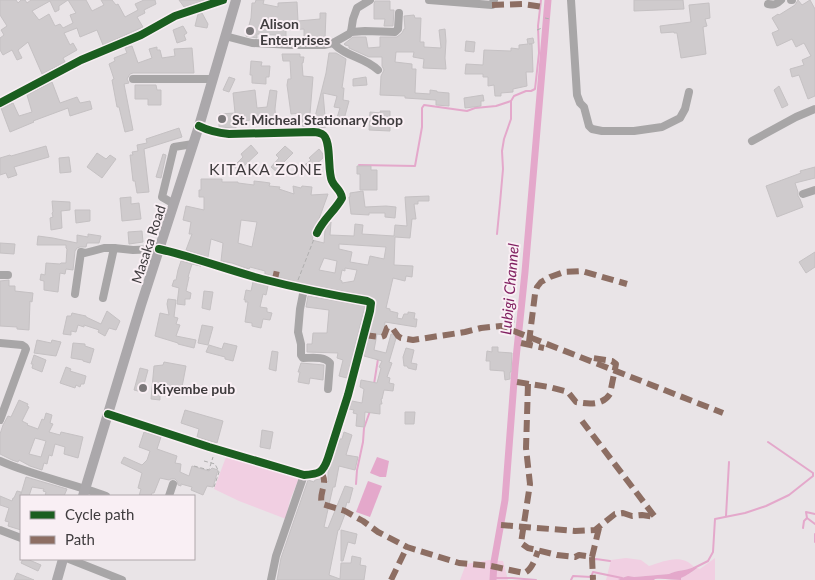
<svg xmlns="http://www.w3.org/2000/svg" width="815" height="580" viewBox="0 0 815 580" font-family="Lato,sans-serif">
	<style>
		.green { fill: #f1cfe2 }
		.water { fill: #e4a8cb }
		.lines { fill: none; stroke-linecap: round; stroke-linejoin: round }
		.stream { stroke: #e4a8cb; stroke-width: 2 }
		.canal { stroke: #e4a8cb; stroke-width: 7 }
		.building { fill: #cfcbcd; stroke: #c5c1c3; fill-rule: evenodd }
		.path { stroke: #afaeae; stroke-width: 1; stroke-dasharray: 4 2.5; stroke-linecap: butt }
		.minor { stroke: #a8a6a7; stroke-width: 8 }
		.major { stroke: #aba8ab; stroke-width: 10 }
		.quiet { stroke: #8d6e63; stroke-width: 6; stroke-dasharray: 12 6; stroke-linecap: butt }
		.cycleway-casing { stroke: #f9eff4; stroke-width: 11 }
		.cycleway { stroke: #1b5e20; stroke-width: 8 }
		.poi-dot { fill: #7a7779; stroke: #f9eff4; stroke-width: 2 }
		.labels { text-anchor: middle; dominant-baseline: central; stroke-width: 4; stroke-linejoin: round; paint-order: stroke }
		.poi-label { font-size: 14px; font-weight: bold; fill: #3f3c3e; stroke: #f9eff4; text-anchor: start }
		.street-label { font-size: 14px; fill: #3f3c3e; stroke: #f9eff4 }
		.water-label { font-size: 15px; font-style: italic; fill: #812061; stroke: #f9eff4 }
		.quarter-label { font-size: 16px; letter-spacing: 1px; fill: #3f3c3e; stroke: #f9eff4 }
	</style>
	<rect width="100%" height="100%" fill="#e9e4e7"/>
	<g class="green">
		<polygon points="226,457 299,478 290,500 286,519 239,501 214,489"/>
		<path d="M626,558L641,560L649,566C664,561 682,553 694,567C685,571 677,570 669,574L634,577C628,576 624,576 619,579L620,580H606L611,560Z"/>
		<path d="M715,558V580H681V578C687,574 691,574 697,568L700,569Z"/>
		<polygon points="489,560 503,561 508,580 460,580 466,564"/>
	</g>
	<g class="water">
		<polygon points="377,457 389,461 386,477 380,477 370,473"/>
		<polygon points="368,481 382,486 370,517 356,512"/>
		<path d="M694,567L697,568C691,573 687,575 681,578V580C672,580 664,578 655,579L654,580H620L618,579L628,576L634,577L669,574C677,570 685,571 694,567Z"/>
	</g>
	<g class="lines">
		<g class="stream">
			<polyline points="359,165 415,166 422,127 422,108 424,105 467,111 475,108 496,106 511,101"/>
			<polyline points="497,234 500,203 503,169 502,151 504,139 511,119 511,101 514,96 526,91 531,91 535,89 539,53 538,26 541,0"/>
			<polyline points="374,384 378,359"/>
			<polyline points="356,484 357,470 363,442 364,428 370,411"/>
			<polyline points="815,514 806,512 807,518 815,524"/>
			<polyline points="726,516 729,462"/>
			<polyline points="803,528 804,521 807,518"/>
			<polyline points="815,542 815,534"/>
			<polyline points="593,560 596,559 610,561"/>
			<polyline points="694,568 708,561 713,552 715,519 745,513 766,506 789,495 813,476 813,473 768,442"/>
			<polyline points="493,578 512,578 536,580"/>
			<polyline points="571,580 573,576 591,577 593,572 622,578"/>
		</g>
		<polyline class="canal" points="493,580 494,562 505,500 515,368 525,272 548,0"/>
	</g>
	<g class="building">
		<polygon points="0,0 16,0 18,3 21,0 25,0 27,3 31,0 68,0 59,6 59,10 55,12 50,1 32,11 39,20 49,14 55,26 60,24 63,28 73,23 70,15 76,13 68,0 86,0 92,11 104,5 101,0 112,0 116,5 118,4 125,17 138,10 135,4 144,0 155,0 156,4 144,10 145,13 137,17 143,27 103,45 97,30 80,37 77,28 64,33 70,45 73,43 77,50 63,58 65,62 42,74 28,42 18,50 22,58 17,60 12,50 3,55 0,50 0,38 4,35 1,30 7,26 0,15"/>
		<polygon points="179,0 205,0 184,7"/>
		<polygon points="256,0 264,0 263,4 278,7 278,3 297,2 298,21 320,19 320,13 326,13 325,39 304,39 304,29 286,30 286,39 276,39 276,35 257,34 257,38 246,36 251,18 252,3 255,3"/>
		<polygon points="634,0 683,0 684,9 634,11"/>
		<polygon points="798,0 802,5 810,0 815,9 815,96 808,99 799,75 792,77 790,69 804,65 802,60 811,56 804,43 796,47 792,39 777,46 772,33 779,30 772,18 778,14 779,15 795,5"/>
		<polygon points="375,1 390,1 390,10 394,10 393,26 384,26 385,19 374,19 374,4"/>
		<polygon points="709,3 710,18 705,19 707,26 703,27 706,54 681,58 677,33 674,33 674,32 661,33 660,26 691,22 689,5"/>
		<polygon points="202,13 208,24 207,28 195,26 198,14"/>
		<polygon points="414,15 415,18 421,18 420,42 424,42 424,47 441,48 439,30 445,29 446,41 445,58 446,69 423,68 424,59 413,57 414,52 396,52 395,62 412,64 412,69 416,69 415,93 430,94 430,90 437,91 437,92 449,93 449,106 436,105 436,100 405,98 405,96 380,95 381,76 384,70 382,66 382,57 369,57 349,48 349,46 345,45 344,44 353,37 366,37 368,48 380,47 380,37 397,37 402,33 404,29 405,29 404,16"/>
		<polygon points="183,26 187,33 184,35 186,40 177,43 173,30"/>
		<polygon points="533,38 534,43 529,44 532,44 533,72 526,72 527,86 513,89 513,92 501,93 501,96 495,96 494,85 488,86 488,77 483,77 483,74 465,74 466,64 483,65 484,50 511,51 511,48 519,49 519,45 528,44 527,39"/>
		<polygon points="466,41 475,42 474,52 465,51"/>
		<polygon points="132,46 138,63 152,58 149,49 157,47 157,50 160,50 162,58 175,56 174,49 192,48 194,73 133,73 130,74 127,79 129,83 124,84 133,130 125,132 119,107 117,107 112,80 114,79 109,64 115,61 114,58 127,53 125,48"/>
		<polygon points="329,53 336,53 346,59 342,88 344,88 343,100 349,101 343,123 336,121 340,108 334,107 337,96 323,93 326,127 321,128 313,125 326,73"/>
		<polygon points="282,54 300,54 300,57 304,57 303,63 302,63 303,76 313,77 309,126 303,127 301,113 291,114 287,85 288,79 291,79 290,61 283,61"/>
		<polygon points="251,61 262,62 261,66 270,66 269,77 266,77 266,84 252,83 252,75 250,75"/>
		<polygon points="229,77 235,79 229,92 223,90"/>
		<polygon points="366,77 367,85 353,86 353,79"/>
		<polygon points="52,82 60,103 77,97 80,103 90,101 92,109 70,116 68,108 33,121 34,122 10,132 1,108 13,103 19,116 32,112 27,95"/>
		<polygon points="135,85 156,85 157,90 161,90 161,105 148,105 148,99 135,99"/>
		<polygon points="779,86 788,105 782,108 774,90"/>
		<polygon points="255,90 257,108 267,107 270,90 277,91 275,109 276,125 268,126 267,117 257,118 236,124 236,128 219,127 219,114 235,113 233,93"/>
		<polygon points="483,95 484,101 481,101 481,106 465,108 464,98"/>
		<polygon points="380,111 390,111 390,131 369,130 370,112 381,113"/>
		<polygon points="179,128 182,137 144,149 149,192 137,193 135,181 133,181 130,155 133,155 132,152 138,151 137,145 147,143 146,139"/>
		<polygon points="251,145 258,153 244,166 245,168 240,173 234,166 243,157 241,154"/>
		<polygon points="46,146 49,157 14,167 17,175 8,178 6,173 0,175 0,158 10,155 11,156"/>
		<polygon points="285,146 293,153 283,163 284,165 278,173 271,167 279,158 276,155"/>
		<polygon points="319,149 323,154 323,158 307,172 302,167 311,160 309,158"/>
		<polygon points="97,153 106,159 110,155 116,159 102,178 87,167"/>
		<polygon points="163,154 166,155 161,178 156,177"/>
		<polygon points="69,157 71,172 60,173 59,158"/>
		<polygon points="357,166 371,166 371,170 377,170 377,190 360,190 360,174 357,174"/>
		<polygon points="815,167 815,178 795,183 798,192 798,196 800,199 803,207 777,217 766,186 801,173 800,171"/>
		<path d="M201,179H222V182H238V183L254,185V181L263,182L270,183L269,186L280,187L279,189L294,194L293,186L301,188L302,186L312,187L311,195L328,194L319,219L311,233L313,237L312,240L324,243L325,230L331,222L330,235L354,236L355,224L363,225L362,234L394,236L395,225L407,226L405,197L429,196V201H418V204H414L416,219H412L410,238L395,237L394,265L413,266L412,277L406,276L405,281L393,278L386,308L390,309V311L398,313L397,318L402,319L404,314H408V312L415,313L414,319H417L416,327L385,322L384,335L377,334L374,350L386,353L391,334L397,335L389,362L392,363L387,377L390,378L389,383L394,384L393,391L384,390L382,399H381L382,404H380V414L365,412L364,427L356,426L357,414L353,413L354,410L349,409L352,401L362,403L364,389L360,387L361,380L377,383L381,368L379,367L382,361L364,356L376,306L375,300L368,296L305,284L265,274V271L250,267L249,269L232,263L221,261L223,243L211,239L208,257L186,250L192,234H189L191,222L183,220L186,206L204,210V197H199V190H201ZM241,220L257,222L252,247L238,243ZM339,244L386,247L384,259L370,256L368,265L350,262L352,252L339,249ZM324,258L337,261L335,273L319,270ZM345,268L357,270L354,281L342,283V281L340,280L342,270L345,271Z"/>
		<polygon points="363,191 365,207 386,206 396,207 395,218 385,217 385,213 369,213 369,215 351,214 349,197 350,197 350,193"/>
		<polygon points="131,197 131,204 139,203 141,219 122,221 120,198"/>
		<polygon points="52,201 70,202 70,210 61,211 62,228 51,230 50,218 53,217 52,213 53,212"/>
		<polygon points="75,210 90,210 90,221 76,223"/>
		<polygon points="142,231 143,242 129,244 128,232"/>
		<polygon points="88,234 101,236 99,243 87,243 86,247 80,247 77,248 75,251 73,270 66,269 65,274 60,273 58,292 44,290 44,281 40,280 41,274 45,275 46,263 60,264 61,263 66,263 67,249 66,248 66,245 37,245 38,236 53,238 77,243 77,235 88,237"/>
		<polygon points="0,243 15,244 14,254 0,253"/>
		<polygon points="815,252 815,267 806,273 799,262"/>
		<polygon points="181,261 201,266 192,264 188,277 189,277 186,291 191,293 190,299 185,299 185,305 177,304 179,288 172,286 174,280 176,280 178,270"/>
		<polygon points="9,280 9,286 15,286 15,291 33,293 32,302 30,301 29,330 17,329 17,327 0,326 0,281"/>
		<polygon points="253,282 268,286 266,295 263,294 260,307 267,308 267,312 272,313 270,320 263,319 261,328 252,326 252,323 245,322 248,302 245,302 246,300 244,300 246,290 251,291"/>
		<polygon points="204,291 213,292 210,310 202,308"/>
		<polygon points="308,296 365,306 347,378 339,376 343,360 337,358 338,353 307,352 307,344 312,344 313,333 327,333 329,310 306,307"/>
		<polygon points="168,299 176,300 174,317 178,318 176,324 180,325 176,336 196,340 194,348 178,344 178,343 155,336 160,313 169,315 167,304"/>
		<polygon points="506,310 509,310 511,316 514,316 514,323 512,323 513,332 506,333"/>
		<polygon points="107,311 120,321 116,330 109,328 105,336 98,332 99,330 84,325 84,327 78,325 76,332 71,331 71,335 63,334 67,316 71,316 72,313 86,316 86,317 101,324"/>
		<polygon points="202,325 213,327 208,345 198,343"/>
		<polygon points="37,340 51,343 52,340 61,342 56,356 34,353"/>
		<polygon points="73,343 85,344 85,346 94,349 90,363 83,361 83,360 71,358"/>
		<polygon points="224,343 237,346 233,361 225,359 225,357 206,352 209,345 222,349"/>
		<polygon points="492,347 498,347 498,352 512,353 511,372 510,372 510,379 505,380 504,371 490,370 490,361 486,361 487,351 492,352"/>
		<polygon points="406,348 414,350 411,363 417,364 416,370 408,368 407,366 404,366 403,357"/>
		<polygon points="272,351 278,352 276,371 269,369"/>
		<polygon points="34,355 46,360 42,372 32,368 33,364 31,364"/>
		<polygon points="164,362 186,366 182,387 178,387 179,393 169,394 168,396 160,395 160,400 151,399 154,366 163,365"/>
		<polygon points="301,363 324,365 323,380 310,378 309,384 298,382 300,372 298,372"/>
		<polygon points="66,367 71,369 70,371 86,376 84,384 81,384 80,387 76,385 75,388 60,383"/>
		<polygon points="140,368 148,370 142,392 134,390"/>
		<path d="M19,400L28,404L27,406L29,407L22,421L28,424L27,425L38,429L42,419L44,420L46,413L52,415L50,423L53,424L49,432L60,435L61,432L83,437L78,458L64,454L65,447L55,444L52,456L49,455L47,464L44,463L42,470L30,466L19,460L18,462L12,460L0,454V434L3,425L8,416L11,417ZM35,438L46,441L41,457L29,454Z"/>
		<polygon points="185,410 223,421 217,443 197,437 199,429 181,423"/>
		<polygon points="405,412 415,412 414,424 405,424"/>
		<polygon points="262,430 273,432 270,449 260,447"/>
		<polygon points="144,432 161,437 157,449 177,456 175,463 181,464 180,472 189,476 192,466 209,471 212,468 218,470 213,487 207,486 203,495 191,490 192,487 181,484 181,486 178,485 177,481 175,479 171,479 169,480 160,478 154,493 152,493 151,496 139,496 141,489 138,488 142,473 121,463 124,457 142,465 147,460 150,451 139,447"/>
		<polygon points="344,432 352,435 346,455 358,457 355,470 339,466 335,487 333,487 324,527 328,528 345,486 353,488 349,503 347,502 344,513 345,514 339,530 338,530 329,575 340,579 341,563 351,563 352,556 361,558 360,565 366,566 364,580 277,580 281,558 308,480 314,482 315,480 320,479 328,482 328,472 340,439 342,439"/>
		<polygon points="26,477 67,489 64,496 45,496 46,492 43,491 44,489 32,487 29,496 21,496 21,530 8,526 9,522 5,521 9,508 0,505 0,496 12,501 13,498 14,498 17,491 21,492 21,494"/>
		<polygon points="341,530 357,534 355,544 348,542 343,561 341,561"/>
		<polygon points="23,559 27,559 41,565 38,571 21,563"/>
		<polygon points="17,573 34,580 14,580"/>
	</g>
	<g class="lines">
		<g class="path">
			<polyline points="545,18 550,19"/>
			<polyline points="537,30 542,28"/>
			<polyline points="298,280 314,239"/>
			<polyline points="204,461 215,464 219,472 214,487"/>
			<polyline points="194,466 209,470 213,457"/>
		</g>
		<g class="minor">
			<polyline points="429,0 492,5 494,0"/>
			<polyline points="571,0 577,95 580,103 584,107 589,126 592,129 602,131 634,131 662,127 680,118 685,109 689,92"/>
			<polyline points="791,0 792,0"/>
			<path d="M768,4C774,5 776,5 781,0"/>
			<polyline points="351,32 365,31 395,32 398,29 399,13"/>
			<polyline points="225,36 252,43 293,45 324,45 333,43 349,34 351,32 353,19 357,8 370,0"/>
			<path d="M333,43C346,57 365,57 378,70"/>
			<polyline points="133,79 213,79"/>
			<polyline points="0,103 81,60 141,35 175,16 223,0"/>
			<path d="M199,126C209,131 218,133 229,134L314,132C315,132 320,133 322,134C332,139 327,171 332,181C335,188 341,190 342,198C335,211 323,219 317,233"/>
			<polyline points="752,141 796,117 815,109"/>
			<polyline points="803,194 815,190"/>
			<polyline points="174,204 162,197 174,147 193,144"/>
			<polyline points="0,275 8,275"/>
			<path d="M304,289L300,309L298,332L301,344V355L303,358C312,358 324,356 330,363L328,389"/>
			<polyline points="75,294 81,252 85,253 104,248 114,248"/>
			<polyline points="103,298 114,248 133,250 159,249 176,253 261,279 304,289 367,301 371,303 371,305 348,395 328,458 323,470 318,474 304,475 287,471 209,447 108,414"/>
			<polyline points="0,343 22,345 25,347 26,349 0,420"/>
			<path d="M0,461C34,476 71,483 106,496"/>
			<polyline points="169,496 173,484"/>
			<polyline points="0,530 21,538"/>
			<polyline points="69,559 122,580"/>
			<polyline points="271,580 276,556 304,475"/>
		</g>
		<g class="major">
			<polyline points="83,496 141,305 199,126 236,0"/>
			<polyline points="57,580 63,559"/>
		</g>
		<g class="quiet">
			<polyline points="492,5 522,4 544,7"/>
			<polyline points="276,283 275,279 277,270"/>
			<polyline points="364,335 381,337 384,336 387,328 389,327 393,329 398,336 401,338 413,340 465,332 481,328 501,326 723,413"/>
			<polyline points="529,342 535,294 537,287 541,282 550,277 564,272 582,271 627,284"/>
			<polyline points="521,343 544,348"/>
			<path d="M517,382L549,387L568,392L576,402C588,404 602,406 610,394L616,364L612,361L593,358"/>
			<polyline points="528,384 526,448 530,484 521,543 528,548 557,555 575,557 579,555 592,557 599,528"/>
			<path d="M320,472C330,481 318,493 322,504L345,511L363,521L378,532L407,547L459,563L491,566L524,573C532,570 535,559 538,551"/>
			<polyline points="501,525 575,531 595,530 615,514 623,513 632,516 642,515 655,517 582,421"/>
			<polyline points="592,557 593,580"/>
			<polyline points="391,580 407,547"/>
		</g>
		<defs>
			<g id="cycleway">
				<polyline points="0,103 81,60 141,35 175,16 223,0"/>
				<path d="M199,126C209,131 218,133 229,134L314,132C315,132 320,133 322,134C332,139 327,171 332,181C335,188 341,190 342,198C335,211 323,219 317,233"/>
				<path d="M108,414L209,447L304,475C319,474 323,473 328,458L348,395L370,311L371,303L367,301C332,295 297,288 262,279C228,270 194,257 159,249"/>
			</g>
		</defs>
		<use href="#cycleway" class="cycleway-casing"/>
		<use href="#cycleway" class="cycleway"/>
	</g>
	<g class="poi-dot">
		<circle cx="250" cy="31" r="5"/>
		<circle cx="222" cy="119" r="5"/>
		<circle cx="143" cy="388" r="5"/>
	</g>
	<g class="labels">
		<g class="poi-label">
			<text x="260" y="23">Alison<tspan x="260" dy="16">Enterprises</tspan></text>
			<text x="232" y="119">St. Micheal Stationary Shop</text>
			<text x="153" y="388">Kiyembe pub</text>
		</g>
		<g class="street-label">
			<text transform="translate(148 244) rotate(-72)">Masaka Road</text>
		</g>
		<g class="water-label">
			<text transform="translate(509 289) rotate(-85)">Lubigi Channel</text>
		</g>
		<g class="quarter-label">
			<text x="266" y="168">KITAKA ZONE</text>
		</g>
	</g>
	<rect x="20" y="495" width="175" height="65" fill="#f9eff4" stroke="#afa7ab"/>
	<rect x="30" y="511" width="25" height="8" fill="#1b5e20" stroke="#afa7ab"/>
	<text x="65" y="520" font-size="15" fill="#3f3c3e">Cycle path</text>
	<rect x="30" y="536" width="25" height="8" fill="#8d6e63" stroke="#afa7ab"/>
	<text x="65" y="545" font-size="15" fill="#3f3c3e">Path</text>
</svg>
